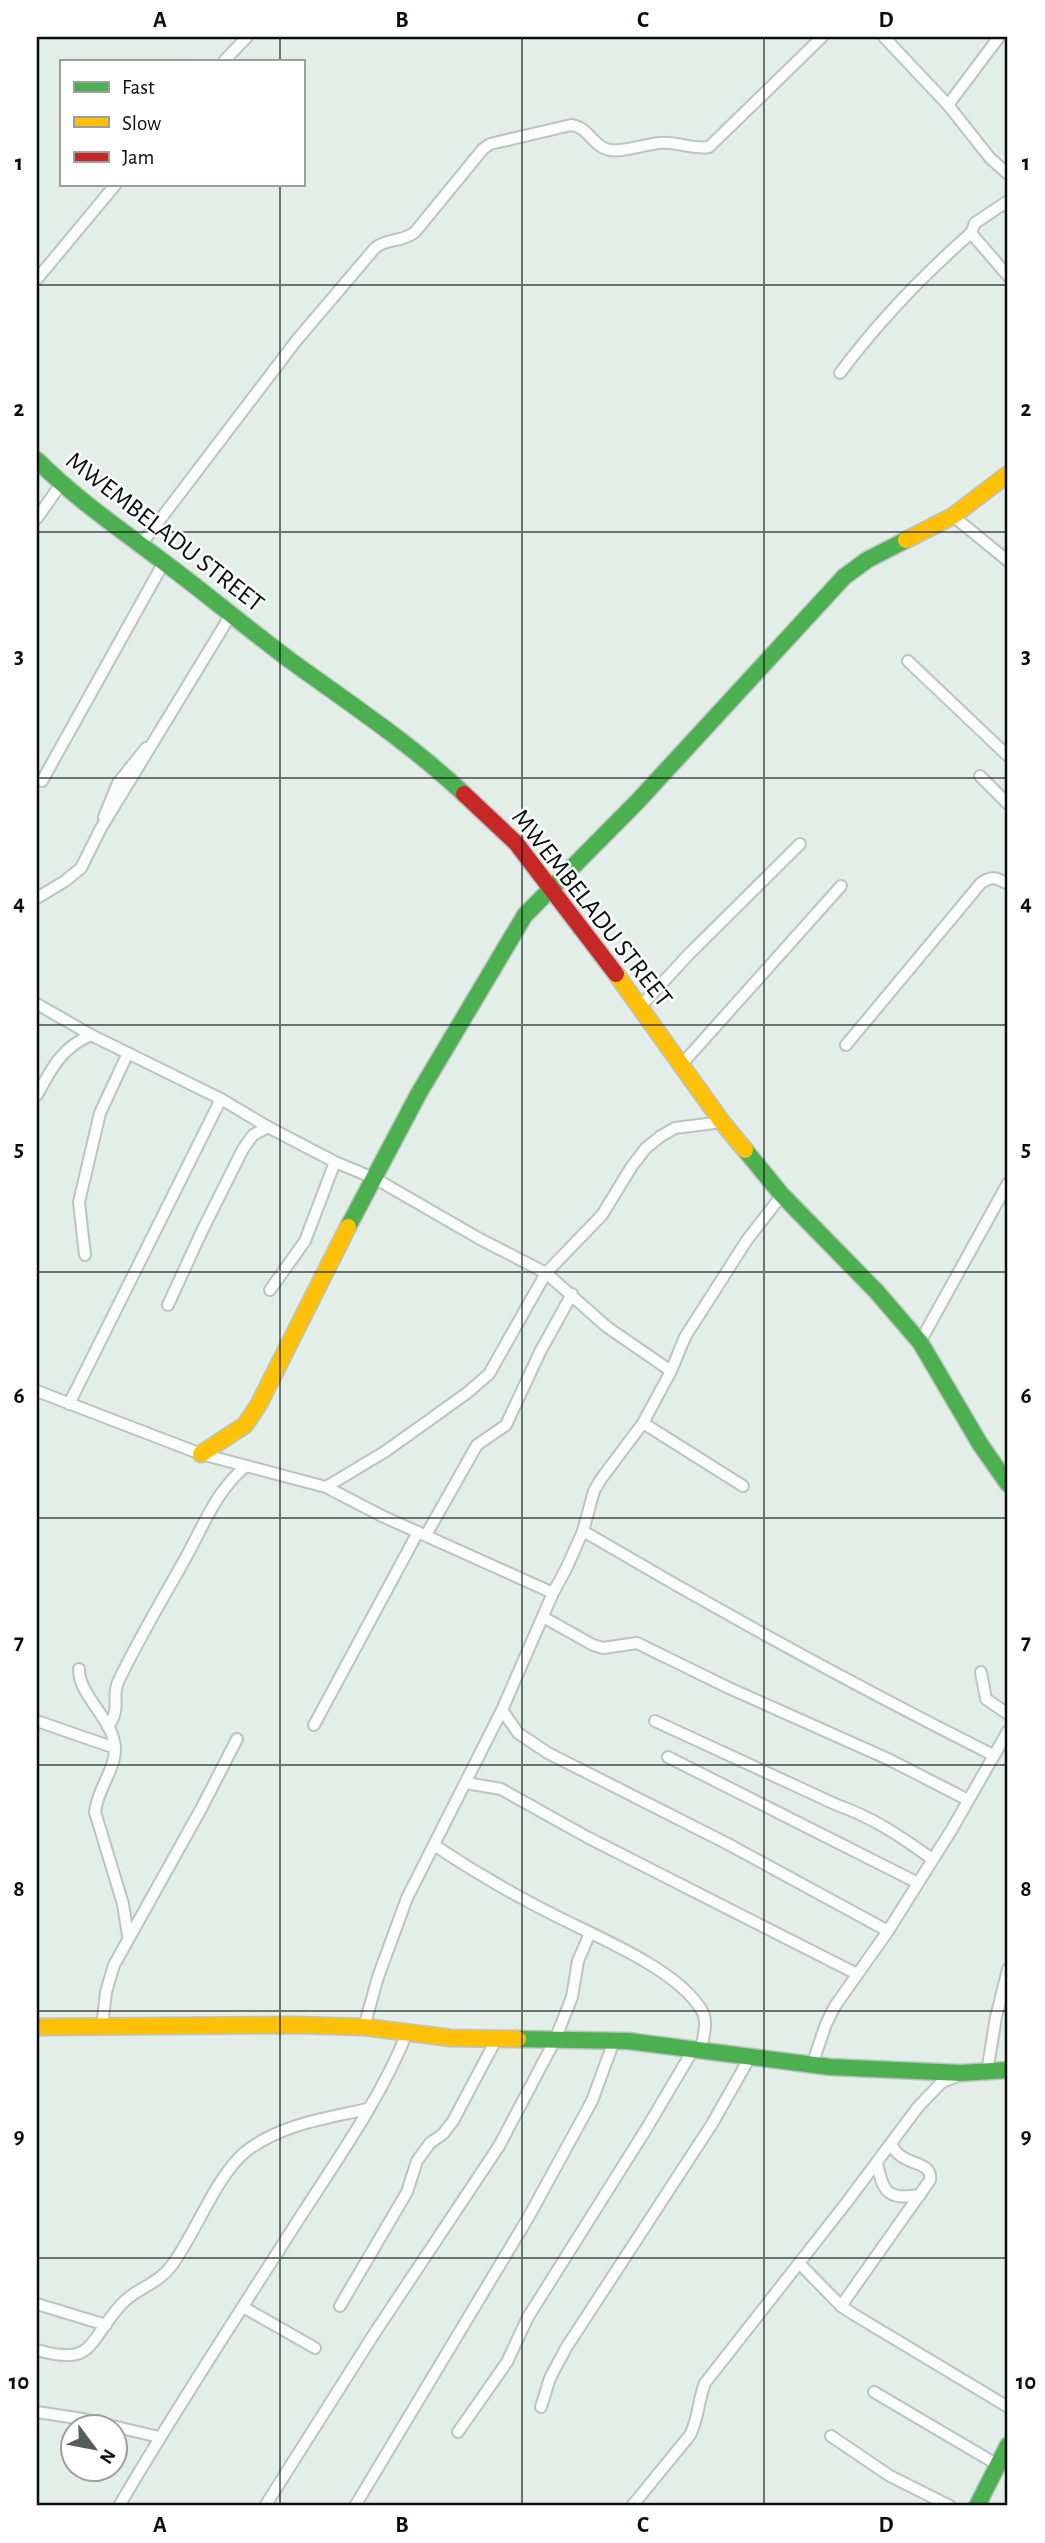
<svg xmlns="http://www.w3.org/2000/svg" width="1045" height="2543" viewBox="0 0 1045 2543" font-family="'Alegreya Sans',sans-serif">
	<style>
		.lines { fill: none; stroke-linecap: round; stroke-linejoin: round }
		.street-casing { stroke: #bcc4c0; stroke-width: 14 }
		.fast-casing { stroke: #bcc4c0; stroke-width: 19 }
		.slow-casing { stroke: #bcc4c0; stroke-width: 19 }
		.jam-casing { stroke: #bcc4c0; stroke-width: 19 }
		.street { stroke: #fbfcfc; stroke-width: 10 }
		.fast { stroke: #4caf50; stroke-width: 16 }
		.slow { stroke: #ffc107; stroke-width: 16 }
		.jam { stroke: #c62828; stroke-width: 16 }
		.grid { fill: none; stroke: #080e0b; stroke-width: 2; stroke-opacity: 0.55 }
		.labels { text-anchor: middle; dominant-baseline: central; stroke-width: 5; stroke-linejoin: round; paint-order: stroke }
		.street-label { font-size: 26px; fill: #080e0b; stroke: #fff }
		.neatline { fill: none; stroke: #080e0b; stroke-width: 2.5 }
		.grid-label { font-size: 23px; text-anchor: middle; font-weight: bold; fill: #080e0b }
	</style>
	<rect width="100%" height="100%" fill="#e4eee9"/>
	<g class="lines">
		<defs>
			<g id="street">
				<polyline points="884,37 948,105 990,158 1008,174"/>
				<polyline points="224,61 247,37"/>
				<polyline points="948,105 999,37"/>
				<polyline points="1008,201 975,223 971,233 1008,276"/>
				<polyline points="37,279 116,184"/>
				<path d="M840,373C879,321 922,276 971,233"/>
				<polyline points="953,516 1008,561"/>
				<polyline points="37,518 61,484"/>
				<path d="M140,546L296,341L375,248C387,238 401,243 415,232L483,149L490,144L571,125C588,127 592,144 606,149C619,154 646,144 660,143C677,141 692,150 709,147L822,37"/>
				<polyline points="908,661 1008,756"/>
				<polyline points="980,776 1008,804"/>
				<polyline points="42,781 164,562"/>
				<polyline points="104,817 118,783 146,748"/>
				<polyline points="37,898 65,881 81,868 101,828 230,616"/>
				<polyline points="37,1004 91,1035 221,1099 268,1127 335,1162 376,1179 480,1239 546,1273 607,1327 671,1371"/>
				<polyline points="641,1006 689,954 800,844"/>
				<path d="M846,1045L981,883C992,875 997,878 1008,884"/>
				<polyline points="682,1064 841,886"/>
				<path d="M37,1095C52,1068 61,1048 91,1035"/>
				<polyline points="85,1255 79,1202 100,1113 128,1053"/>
				<polyline points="270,1290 305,1241 335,1162"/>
				<polyline points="168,1305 202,1231 243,1149 253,1135 268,1127"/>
				<polyline points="920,1342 1008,1183"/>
				<polyline points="37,1391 201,1454 326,1487 382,1516 553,1593"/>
				<polyline points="69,1404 221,1099"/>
				<polyline points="643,1423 743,1486"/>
				<polyline points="326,1487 386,1451 467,1393 489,1374 546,1273 602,1215 632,1166 646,1148 661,1136 675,1128 722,1122"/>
				<path d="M583,1531C717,1610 854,1685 993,1755"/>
				<polyline points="426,1535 477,1445 506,1425 540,1352 572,1294"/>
				<polyline points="543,1617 593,1645 603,1648 637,1643 729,1688 888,1759 968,1800"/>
				<path d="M79,1669C78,1695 115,1721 115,1749C115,1770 97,1790 95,1812L123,1904L128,1936"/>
				<polyline points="981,1672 986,1699 1008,1714"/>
				<polyline points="502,1710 518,1733 548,1753 726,1843 888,1931"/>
				<polyline points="37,1721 115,1748"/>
				<path d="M655,1721L837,1805C872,1817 902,1837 932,1859"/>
				<polyline points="314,1725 418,1532"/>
				<path d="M108,1727C122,1707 111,1699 118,1682C138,1640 162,1600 185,1559C204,1525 215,1492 246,1466"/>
				<polyline points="668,1757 916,1882"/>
				<polyline points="466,1783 501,1789 587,1837 857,1974"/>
				<path d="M434,1845C473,1871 512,1894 554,1915C597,1937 675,1968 701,2009C709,2021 703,2037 701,2050"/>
				<polyline points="102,2027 106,1992 114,1965 201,1809 237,1739"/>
				<polyline points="364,2027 378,1977 407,1898 502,1710 553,1593 566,1569 583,1531 594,1491 601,1479 643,1423 671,1371 685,1337 747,1240 782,1195"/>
				<polyline points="812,2065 826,2024 835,2006 888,1931 952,1829 1008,1731"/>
				<polyline points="987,2072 996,2017 1008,1969"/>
				<path d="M877,2163C883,2193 888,2200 920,2195"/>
				<polyline points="799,2263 841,2306 853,2314 1008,2407"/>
				<polyline points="37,2304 106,2325"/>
				<polyline points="340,2306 407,2192 417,2161 430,2143 443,2134 453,2121 497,2038"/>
				<path d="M841,2306L930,2180C933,2159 902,2168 891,2144"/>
				<polyline points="243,2307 315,2348"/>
				<path d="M37,2350C93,2366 87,2344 119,2307C134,2288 157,2286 172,2265C195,2234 216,2177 244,2153C278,2125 326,2118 368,2109"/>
				<polyline points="874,2392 998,2465"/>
				<polyline points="541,2407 550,2378 566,2348 712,2124 750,2057"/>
				<polyline points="37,2412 83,2419 159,2437"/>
				<polyline points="458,2432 507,2362 528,2317 645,2131 693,2050"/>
				<polyline points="831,2436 890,2476 950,2506"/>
				<path d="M119,2506C175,2410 237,2316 297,2222C336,2161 380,2100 407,2033"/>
				<polyline points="265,2506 374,2334 499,2146 555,2040 572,1997 578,1961 590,1933"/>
				<polyline points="355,2506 528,2218 592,2101 614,2041"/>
				<path d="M632,2506L690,2435C699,2418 698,2400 705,2383L847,2202L918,2107L942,2082L958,2076"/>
			</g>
			<g id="fast">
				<path d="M37,460C76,499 121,530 165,563C208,595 248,629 291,661C349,703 411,744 464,794"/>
				<polyline points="745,1150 782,1195 876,1291 920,1342 980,1444 1008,1484"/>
				<polyline points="348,1227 419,1093 525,915 638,801 844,577 867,560 906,540"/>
				<polyline points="518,2039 628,2041 830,2067 961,2073 1008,2070"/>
				<polyline points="977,2506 1008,2445"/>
			</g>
			<g id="slow">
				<polyline points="906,540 953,516 1008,474"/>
				<polyline points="616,974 722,1122 745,1150"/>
				<polyline points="201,1454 245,1425 259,1404 348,1227"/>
				<polyline points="37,2027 297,2025 364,2027 451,2038 518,2039"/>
			</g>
			<polyline id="jam" points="464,794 516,843 616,974"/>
		</defs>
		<use href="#street" class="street-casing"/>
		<use href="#fast" class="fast-casing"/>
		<use href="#slow" class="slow-casing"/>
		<use href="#jam" class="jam-casing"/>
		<use href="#street" class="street"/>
		<use href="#fast" class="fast"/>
		<use href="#slow" class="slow"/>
		<use href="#jam" class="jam"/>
	</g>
	<path class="grid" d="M280,37V61M522,37V2506M764,37V2506M280,184V2506M37,285H1008M37,532H1008M37,778H1008M37,1025H1008M37,1272H1008M37,1518H1008M37,1765H1008M37,2011H1008M37,2258H1008"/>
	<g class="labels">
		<g class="street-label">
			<text transform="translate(165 532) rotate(38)">MWEMBELADU STREET</text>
			<text transform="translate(592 908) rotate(52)">MWEMBELADU STREET</text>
		</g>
	</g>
	<rect width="1045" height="2543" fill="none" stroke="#ffffff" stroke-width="77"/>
	<rect x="60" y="60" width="245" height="126" fill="#ffffff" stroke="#9c9f9d" stroke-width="2"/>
	<rect x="74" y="82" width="35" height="10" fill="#4caf50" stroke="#9c9f9d" stroke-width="2"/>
	<text x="122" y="94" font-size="21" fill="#080e0b">Fast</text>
	<rect x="74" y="117" width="35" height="10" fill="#ffc107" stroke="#9c9f9d" stroke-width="2"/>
	<text x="122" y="130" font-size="21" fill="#080e0b">Slow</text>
	<rect x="74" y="152" width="35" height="10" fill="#c62828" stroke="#9c9f9d" stroke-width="2"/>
	<text x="122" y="164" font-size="21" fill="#080e0b">Jam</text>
	<g transform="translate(94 2448) rotate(122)"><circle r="33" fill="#ffffff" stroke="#9c9f9d" stroke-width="2"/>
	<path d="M0-5L12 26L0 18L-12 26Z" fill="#555c59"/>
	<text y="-10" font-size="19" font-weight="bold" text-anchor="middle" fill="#080e0b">N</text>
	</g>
	<rect x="38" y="38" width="968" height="2466" class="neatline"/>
	<g class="grid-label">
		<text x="160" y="27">A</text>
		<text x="402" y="27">B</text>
		<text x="643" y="27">C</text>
		<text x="886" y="27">D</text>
		<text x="19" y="170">1</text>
		<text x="1026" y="170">1</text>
		<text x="19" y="416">2</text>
		<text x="1026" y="416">2</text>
		<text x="19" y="663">3</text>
		<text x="1026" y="663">3</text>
		<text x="19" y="910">4</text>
		<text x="1026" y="910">4</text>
		<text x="19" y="1156">5</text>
		<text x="1026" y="1156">5</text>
		<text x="19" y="1403">6</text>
		<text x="1026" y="1403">6</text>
		<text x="19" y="1649">7</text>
		<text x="1026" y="1649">7</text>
		<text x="19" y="1896">8</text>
		<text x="1026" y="1896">8</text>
		<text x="19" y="2143">9</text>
		<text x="1026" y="2143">9</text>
		<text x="19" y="2389">10</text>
		<text x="1026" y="2389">10</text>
		<text x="160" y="2532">A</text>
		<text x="402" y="2532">B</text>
		<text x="643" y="2532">C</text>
		<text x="886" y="2532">D</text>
	</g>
</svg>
